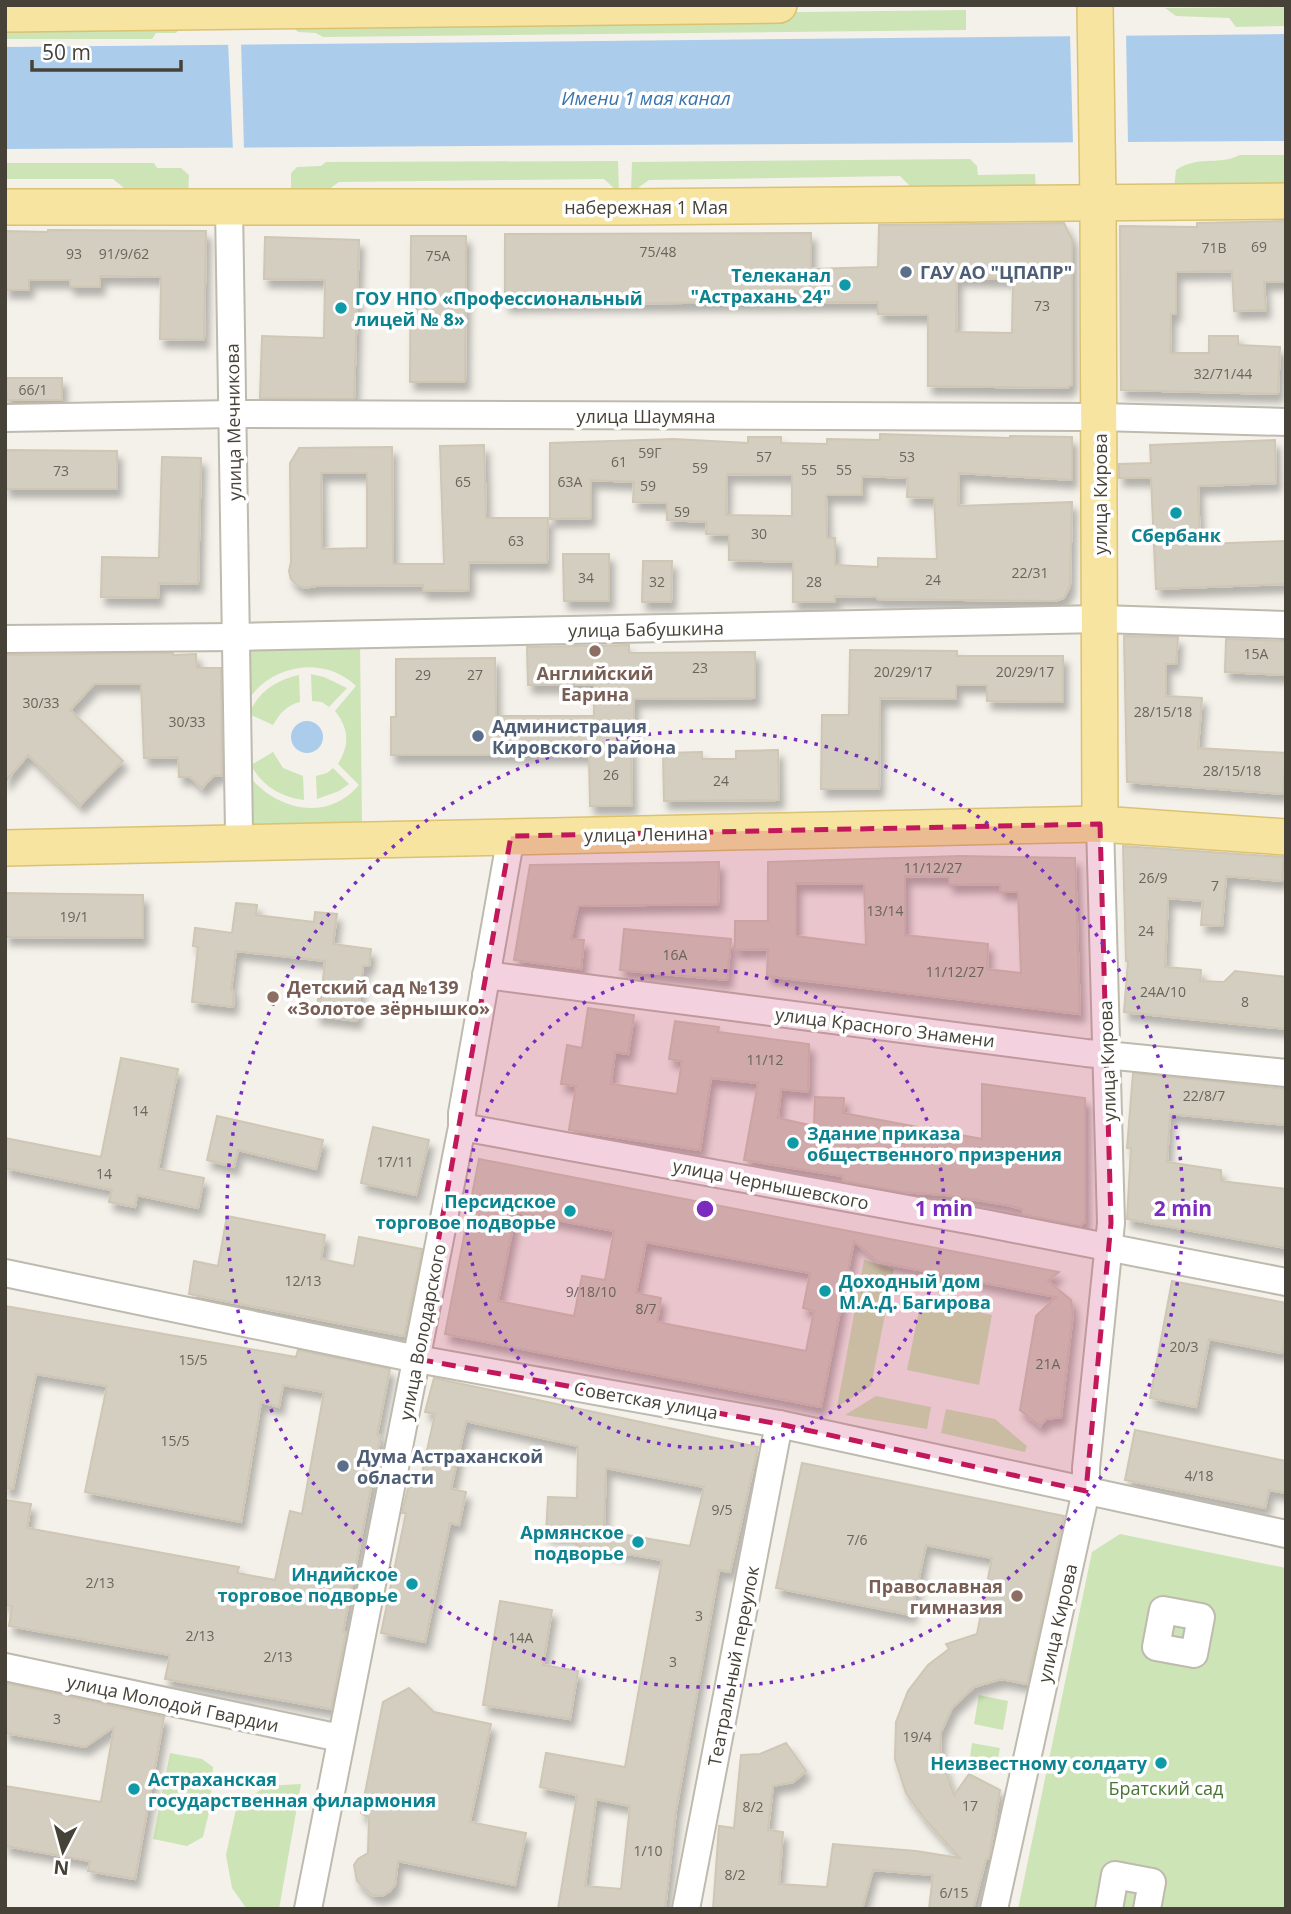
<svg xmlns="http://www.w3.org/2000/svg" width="1291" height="1914" viewBox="0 0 1291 1914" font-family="'Open Sans',sans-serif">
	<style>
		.green { fill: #cce4b6 }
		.water { fill: #abcdeb }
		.pier { fill: #f4f1ea }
		.building { fill: #d4cec0; stroke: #cfc6b4; stroke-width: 2; fill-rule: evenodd; filter: url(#shadow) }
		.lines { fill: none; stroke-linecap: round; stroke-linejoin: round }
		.minor-casing { stroke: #bebaad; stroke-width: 30 }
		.major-casing { stroke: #dbc271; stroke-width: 38 }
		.minor { stroke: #fff; stroke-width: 26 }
		.major { stroke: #f6e4a0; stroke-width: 35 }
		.marked { fill: #c2185b; fill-opacity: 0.2; stroke: #c2185b; stroke-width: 5; stroke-dasharray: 14 9; stroke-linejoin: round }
		.ring { fill: none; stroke: #7b2cbf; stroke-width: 3.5; stroke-dasharray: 3.5 7 }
		.service-dot { fill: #5c6f8a; stroke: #fff; stroke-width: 2.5 }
		.culture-dot { fill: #0f9aa8; stroke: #fff; stroke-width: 2.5 }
		.education-dot { fill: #8d6e63; stroke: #fff; stroke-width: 2.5 }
		.labels { text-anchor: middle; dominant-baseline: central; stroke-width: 7; stroke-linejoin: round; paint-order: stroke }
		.number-label { font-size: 14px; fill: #6a655a }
		.street-label { font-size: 18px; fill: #474238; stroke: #fff }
		.service-label { font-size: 18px; font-weight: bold; fill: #4e5e75; stroke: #fff; text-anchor: start }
		.culture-label { font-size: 18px; font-weight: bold; fill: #0d838f; stroke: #fff; text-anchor: end }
		.education-label { font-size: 18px; font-weight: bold; fill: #785e54; stroke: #fff }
		.park-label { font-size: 18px; fill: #457530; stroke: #fff }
		.water-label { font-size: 19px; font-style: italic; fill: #3973ab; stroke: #fff }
		.centre { fill: #7b2cbf; stroke: #fff; stroke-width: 3.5 }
		.ring-label { font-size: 21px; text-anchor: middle; font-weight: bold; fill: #7b2cbf; stroke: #fff; stroke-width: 7; stroke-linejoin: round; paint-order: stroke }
	</style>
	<defs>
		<filter id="shadow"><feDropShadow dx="4.5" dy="8" stdDeviation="3.5" flood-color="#0004"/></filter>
	</defs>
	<rect width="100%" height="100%" fill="#f4f1ea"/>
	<g class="green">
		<polygon points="1286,7 1286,26 1236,27 1229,18 1176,16 1165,8"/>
		<polygon points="966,10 966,30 323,37 316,33 298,32 282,18"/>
		<polygon points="5,19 183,25 176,33 156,33 152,39 5,39"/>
		<path d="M1240,155H1286V189L1174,190L1176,170C1198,155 1217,166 1240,155Z"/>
		<polygon points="970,159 977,166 978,175 1035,174 1036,188 913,189 900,176 649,180 631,193 632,162"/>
		<polygon points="618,161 619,193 604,179 339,182 322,194 291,193 291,173 297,167 321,166 326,162"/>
		<polygon points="5,163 154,163 157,168 181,168 189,175 188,196 135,197 113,179 5,179"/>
		<path d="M241,642H360L362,825L245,826L248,775C276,810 327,823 359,785L338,764C350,744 349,729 335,711L356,686C324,655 270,664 247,702Z"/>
		<polygon points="311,674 324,677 347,688 329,707 322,702 312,701"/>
		<path d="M299,675L300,702C287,705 280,713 273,725L249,714C258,692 276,680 299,675Z"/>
		<path d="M273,752L283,768L303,776L304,800C281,797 262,786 251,765Z"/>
		<polygon points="333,768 349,784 339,791 317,799 316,776 327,773"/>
		<polygon points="864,1260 894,1269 871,1386 837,1407"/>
		<polygon points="921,1300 992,1315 979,1385 907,1370"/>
		<polygon points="876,1396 931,1407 927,1429 845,1415"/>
		<polygon points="946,1409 995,1419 1027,1446 1025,1452 941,1433"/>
		<polygon points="1120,1534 1286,1568 1286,1909 1018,1909 1092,1552"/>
		<polygon points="979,1695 1008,1701 1003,1730 974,1724"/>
		<polygon points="972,1743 1000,1748 997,1763 970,1757"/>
		<polygon points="170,1753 202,1759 213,1767 210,1808 203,1837 187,1846 153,1839"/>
		<polygon points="301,1784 279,1909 246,1908 232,1888 226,1855 236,1809 265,1786"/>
	</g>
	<g class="water">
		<polygon points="1286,34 1286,141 5,149 5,47"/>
		<circle cx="307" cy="737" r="16"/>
	</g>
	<g class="pier">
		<polygon points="1126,32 1128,145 1073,145 1070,33"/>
		<polygon points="228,41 241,41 244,151 233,151"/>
	</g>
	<g class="building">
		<polygon points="1286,221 1286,282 1264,282 1266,310 1234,311 1232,271 1176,272 1176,314 1171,314 1170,353 1209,353 1209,336 1238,336 1238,345 1280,347 1278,394 1121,390 1120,226 1197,227 1197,223"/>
		<path d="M1064,223L1072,239V384L1067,388L928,386V315L878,314V302L505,304V234L811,233V269L878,267L879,225ZM957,278L1013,279L1012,333L956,332Z"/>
		<polygon points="48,230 206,231 204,340 160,339 161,277 100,276 100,287 70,287 70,280 29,280 29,290 5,290 5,231 48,232"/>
		<polygon points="411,236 466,236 465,382 410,382"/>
		<polygon points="265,237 359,240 354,399 260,398 262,336 324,338 325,280 264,279"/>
		<rect x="5" y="378" width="57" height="22"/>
		<path d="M880,434L1010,438V436L1072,437V480L959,473L958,506L1072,502L1070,586L1064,598L1055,601L877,599V597L835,596V602H793V562L729,560V535L706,534L707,522L667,520V503L633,502L634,482L591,480V518L550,519V443L674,439L748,443V437H781V443L827,444V439L880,440ZM727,474L792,475V516L726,515ZM862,476L908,478L907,497L934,498L937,559L878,558V567L835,565V538H827L826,495H862Z"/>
		<polygon points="1275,440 1276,483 1198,486 1200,544 1286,541 1286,584 1156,589 1151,478 1119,478 1119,464 1151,463 1150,445"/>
		<path d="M484,445L486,518H548L547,563L469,562V590L423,591V585L316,586L305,588L297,585L291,579L289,571L291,562L290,463L299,448L392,447L393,564H444L440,446ZM321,473H367V548L322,549Z"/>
		<polygon points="5,450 117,451 117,489 5,489"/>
		<polygon points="162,457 201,458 198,584 159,583 158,598 101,597 102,557 159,558"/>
		<polygon points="563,554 609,554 609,601 564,601"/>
		<polygon points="643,561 672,561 671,602 642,602"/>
		<polygon points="1124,636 1178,637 1176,664 1166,664 1166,696 1202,698 1198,748 1286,753 1283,794 1127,782"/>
		<polygon points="1226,639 1286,641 1286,675 1225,672"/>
		<polygon points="629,645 629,653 755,652 755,698 634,699 634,738 631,738 632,806 590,806 589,755 391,755 391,717 396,717 396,659 495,658 496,716 594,716 594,685 528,685 527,647"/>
		<polygon points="850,650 957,651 957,656 1063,656 1063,702 987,701 987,685 956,685 956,699 880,698 879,789 821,789 822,715 849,715"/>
		<polygon points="173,653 173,655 196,654 197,668 221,668 222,775 213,776 202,788 190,777 179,777 178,757 144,758 141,684 94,684 70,710 123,761 80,805 28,755 5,782 5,655"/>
		<polygon points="778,750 779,800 664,801 663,753 702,752 702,759 736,759 736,751"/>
		<polygon points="1123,846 1284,857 1282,881 1226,876 1222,926 1201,925 1203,901 1168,898 1165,967 1201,970 1200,981 1224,982 1235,971 1286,977 1286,1029 1124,1012 1128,961 1126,961"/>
		<path d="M961,856L1075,858L1080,1014L767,976L768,949L735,950V921H768V862ZM905,876L949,877V885L1000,884V892H1018L1021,973L987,969L988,944L905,935ZM796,883L864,884L866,945L796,936Z"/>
		<polygon points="719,862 718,904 578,906 571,939 584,940 581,969 514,960 530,865"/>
		<polygon points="5,893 143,895 143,938 5,937"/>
		<polygon points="236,903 257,905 256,915 314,922 315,912 337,914 333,944 371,949 369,966 363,966 357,1021 316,1016 318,999 321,999 325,961 236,951 231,990 234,990 233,1007 192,1002 198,947 193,946 195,928 232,933"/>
		<polygon points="624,929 731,939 727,980 620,970"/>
		<polygon points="588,1008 634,1015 628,1054 615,1052 611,1084 677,1094 682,1061 669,1059 675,1021 719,1027 718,1032 809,1044 808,1092 781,1089 778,1118 814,1126 815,1097 844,1098 843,1113 982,1139 982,1084 1085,1098 1085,1222 1080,1226 1022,1214 1022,1209 1007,1205 946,1195 901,1192 844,1181 842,1176 744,1160 758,1083 711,1078 700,1150 569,1130 576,1086 561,1084 567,1045 582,1048"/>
		<polygon points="121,1058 178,1069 158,1169 204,1178 198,1208 137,1195 135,1207 109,1202 112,1190 5,1168 5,1138 101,1157"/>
		<polygon points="1133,1073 1286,1089 1286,1125 1170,1114 1167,1162 1221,1170 1221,1181 1286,1189 1286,1248 1127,1219 1131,1148 1127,1148"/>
		<polygon points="217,1116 323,1140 316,1169 238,1150 234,1167 207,1160"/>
		<polygon points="373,1127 429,1140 416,1195 361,1183"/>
		<path d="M479,1159L1059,1272L1048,1281L1071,1300L1073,1313L1061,1417L1046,1419L1040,1426L1020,1410L1036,1316L1056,1297L878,1262L854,1241L821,1407L445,1334ZM516,1212L614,1231L605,1280L582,1276L574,1316L498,1301ZM646,1242L810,1273L803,1308L814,1311L806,1351L657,1322L661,1298L636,1293Z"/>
		<polygon points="227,1216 325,1235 321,1259 354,1266 359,1237 422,1249 404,1336 189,1294 194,1261 218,1266"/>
		<polygon points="1172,1281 1286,1303 1286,1336 1282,1353 1209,1339 1196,1407 1150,1398"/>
		<polygon points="5,1306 296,1357 298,1350 390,1369 377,1435 381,1436 343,1632 346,1632 331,1709 165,1679 170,1655 9,1626 12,1606 5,1605 5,1500 31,1504 27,1528 239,1567 237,1573 275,1580 290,1511 302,1514 324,1392 283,1385 279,1407 261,1402 241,1522 85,1492 107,1386 36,1374 13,1489 5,1488"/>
		<path d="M434,1378L758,1447L730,1572L719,1570L676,1811L665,1909H558L577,1795L540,1787L546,1753L625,1767L662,1560L576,1545L577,1536L546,1535L548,1497L577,1498L578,1446L466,1421L451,1489L466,1492L459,1525L450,1523L425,1642L381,1633L406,1513H402L410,1480L420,1482L435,1414L425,1412ZM606,1468L704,1487L690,1546L604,1531ZM596,1799L630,1806L621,1889L585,1886Z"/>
		<polygon points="1135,1430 1286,1461 1286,1493 1269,1490 1265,1508 1125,1480"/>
		<polygon points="802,1463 1064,1516 1027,1684 1001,1679 974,1687 952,1708 941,1732 940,1755 954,1795 969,1774 1000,1790 989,1859 986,1859 973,1909 929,1909 933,1875 873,1870 862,1909 713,1909 719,1826 734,1828 741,1755 760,1754 786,1743 806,1771 793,1782 773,1786 768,1830 783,1832 779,1884 827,1887 833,1844 916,1851 960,1858 924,1818 906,1793 895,1759 896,1722 908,1691 928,1665 949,1649 946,1644 977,1634 992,1558 926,1545 911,1615 776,1588"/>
		<polygon points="500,1601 552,1610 543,1665 578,1671 570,1719 483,1705"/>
		<polygon points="5,1683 164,1717 135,1879 88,1871 90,1861 5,1846 5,1786 101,1802 114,1727 85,1747 5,1733"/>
		<polygon points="409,1688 434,1712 491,1724 470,1822 526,1833 515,1885 398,1861 395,1885 390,1891 382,1896 372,1895 357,1881 354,1865 358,1859 368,1853 369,1818 361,1813 383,1702"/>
	</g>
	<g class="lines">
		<defs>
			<g id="minor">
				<polyline points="229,207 239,832"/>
				<polyline points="5,418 234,414 1099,417 1286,422"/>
				<polyline points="5,639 235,637 1100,619 1286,625"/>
				<polyline points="486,975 1086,1053 1286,1073"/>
				<polyline points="462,1127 984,1223 1286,1282"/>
				<polyline points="5,1273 417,1359 779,1424 1286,1534"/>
				<polygon points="1163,1610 1201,1617 1194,1654 1156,1647"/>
				<polyline points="5,1667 340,1738"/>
				<polyline points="308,1909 462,1127 462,1113 511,836"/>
				<polyline points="686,1909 779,1424"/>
				<polyline points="994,1909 1086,1491 1086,1468 1111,1223 1100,824"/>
				<polyline points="1109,1909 1115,1875 1152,1882 1147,1909"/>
			</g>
			<g id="major">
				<polyline points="1095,5 1098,202 1100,824"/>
				<polyline points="5,14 779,5"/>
				<polyline points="5,207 627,207 1286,201"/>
				<polyline points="5,848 1100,824 1286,837"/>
			</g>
		</defs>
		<use href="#minor" class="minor-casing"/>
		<use href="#major" class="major-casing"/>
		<use href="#minor" class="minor"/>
		<use href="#major" class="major"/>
	</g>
	<path class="marked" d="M1100,824L1111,1223L1086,1491L779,1424L417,1359L511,836Z"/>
	<g class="ring">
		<circle cx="705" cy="1209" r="239"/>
		<circle cx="705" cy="1209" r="478"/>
	</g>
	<g class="service-dot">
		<circle cx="906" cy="272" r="7"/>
		<circle cx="478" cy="736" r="7"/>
		<circle cx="343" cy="1466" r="7"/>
	</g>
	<g class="culture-dot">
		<circle cx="845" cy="285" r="7"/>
		<circle cx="341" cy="308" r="7"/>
		<circle cx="1176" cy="513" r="7"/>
		<circle cx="793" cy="1143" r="7"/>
		<circle cx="570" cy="1211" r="7"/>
		<circle cx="825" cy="1291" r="7"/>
		<circle cx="638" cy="1542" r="7"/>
		<circle cx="412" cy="1584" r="7"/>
		<circle cx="1161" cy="1763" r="7"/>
		<circle cx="134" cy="1789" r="7"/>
	</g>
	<g class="education-dot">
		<circle cx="595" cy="651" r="7"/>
		<circle cx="273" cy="997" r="7"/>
		<circle cx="1017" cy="1596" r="7"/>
	</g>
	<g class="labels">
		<g class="number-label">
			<text x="1259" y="246">69</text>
			<text x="1214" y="247">71В</text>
			<text x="658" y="251">75/48</text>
			<text x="74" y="253">93</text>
			<text x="124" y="253">91/9/62</text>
			<text x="438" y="255">75А</text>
			<text x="1042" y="305">73</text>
			<text x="1223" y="373">32/71/44</text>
			<text x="33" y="389">66/1</text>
			<text x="650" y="452">59Г</text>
			<text x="764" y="456">57</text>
			<text x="907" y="456">53</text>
			<text x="619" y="461">61</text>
			<text x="700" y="467">59</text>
			<text x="809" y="469">55</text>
			<text x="844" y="469">55</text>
			<text x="61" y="470">73</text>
			<text x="463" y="481">65</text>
			<text x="570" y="481">63А</text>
			<text x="648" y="485">59</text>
			<text x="682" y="511">59</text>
			<text x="759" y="533">30</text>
			<text x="516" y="540">63</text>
			<text x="1030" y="572">22/31</text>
			<text x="586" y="577">34</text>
			<text x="933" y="579">24</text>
			<text x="657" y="581">32</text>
			<text x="814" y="581">28</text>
			<text x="1256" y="653">15А</text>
			<text x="700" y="667">23</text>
			<text x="903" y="671">20/29/17</text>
			<text x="1025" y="671">20/29/17</text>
			<text x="423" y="674">29</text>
			<text x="475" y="674">27</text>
			<text x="41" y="702">30/33</text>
			<text x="1163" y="711">28/15/18</text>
			<text x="187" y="721">30/33</text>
			<text x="1232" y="770">28/15/18</text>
			<text x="611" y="774">26</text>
			<text x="721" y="780">24</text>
			<text x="933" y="867">11/12/27</text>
			<text x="1153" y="877">26/9</text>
			<text x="1215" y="885">7</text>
			<text x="885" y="910">13/14</text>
			<text x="74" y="916">19/1</text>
			<text x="1146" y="930">24</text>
			<text x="675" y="954">16А</text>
			<text x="955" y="971">11/12/27</text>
			<text x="1163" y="991">24А/10</text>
			<text x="1245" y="1001">8</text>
			<text x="765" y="1059">11/12</text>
			<text x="1204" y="1095">22/8/7</text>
			<text x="140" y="1110">14</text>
			<text x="395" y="1161">17/11</text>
			<text x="104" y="1173">14</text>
			<text x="303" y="1280">12/13</text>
			<text x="591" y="1291">9/18/10</text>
			<text x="646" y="1308">8/7</text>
			<text x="1184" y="1346">20/3</text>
			<text x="193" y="1359">15/5</text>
			<text x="1048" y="1363">21А</text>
			<text x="175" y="1440">15/5</text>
			<text x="1199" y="1475">4/18</text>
			<text x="722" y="1509">9/5</text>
			<text x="857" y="1539">7/6</text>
			<text x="100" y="1582">2/13</text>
			<text x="699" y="1615">3</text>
			<text x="200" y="1635">2/13</text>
			<text x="521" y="1637">14А</text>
			<text x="278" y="1656">2/13</text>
			<text x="673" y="1661">3</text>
			<text x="57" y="1718">3</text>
			<text x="917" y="1736">19/4</text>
			<text x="970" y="1805">17</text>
			<text x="753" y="1806">8/2</text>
			<text x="648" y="1850">1/10</text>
			<text x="735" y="1874">8/2</text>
			<text x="954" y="1892">6/15</text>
		</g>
		<g class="street-label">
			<text x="646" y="207">набережная 1 Мая</text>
			<text x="646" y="416">улица Шаумяна</text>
			<text transform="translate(233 422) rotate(-91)">улица Мечникова</text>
			<text transform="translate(1100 494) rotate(-90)">улица Кирова</text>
			<text transform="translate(646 629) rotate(-1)">улица Бабушкина</text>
			<text transform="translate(646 834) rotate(-1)">улица Ленина</text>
			<text transform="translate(885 1027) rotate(7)">улица Красного Знамени</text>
			<text transform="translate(1107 1061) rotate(-92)">улица Кирова</text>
			<text transform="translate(771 1184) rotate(11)">улица Чернышевского</text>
			<text transform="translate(422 1332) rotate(-79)">улица Володарского</text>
			<text transform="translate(646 1400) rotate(10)">Советская улица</text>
			<text transform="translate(1057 1623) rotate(-77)">улица Кирова</text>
			<text transform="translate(733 1666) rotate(-79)">Театральный переулок</text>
			<text transform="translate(173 1703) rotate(12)">улица Молодой Гвардии</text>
		</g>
		<g class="service-label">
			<text x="920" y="272">ГАУ АО "ЦПАПР"</text>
			<text x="492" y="726">Администрация<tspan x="492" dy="21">Кировского района</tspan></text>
			<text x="357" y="1456">Дума Астраханской<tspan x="357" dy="21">области</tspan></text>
		</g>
		<g class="culture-label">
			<text x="831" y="275">Телеканал<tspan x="831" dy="21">"Астрахань 24"</tspan></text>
			<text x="355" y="298" text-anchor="start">ГОУ НПО «Профессиональный<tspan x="355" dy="21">лицей № 8»</tspan></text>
			<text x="1176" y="535" text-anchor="middle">Сбербанк</text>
			<text x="807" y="1133" text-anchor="start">Здание приказа<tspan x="807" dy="21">общественного призрения</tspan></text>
			<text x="556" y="1201">Персидское<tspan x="556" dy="21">торговое подворье</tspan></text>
			<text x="839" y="1281" text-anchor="start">Доходный дом<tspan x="839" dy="21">М.А.Д. Багирова</tspan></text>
			<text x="624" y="1532">Армянское<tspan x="624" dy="21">подворье</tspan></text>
			<text x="398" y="1574">Индийское<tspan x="398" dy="21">торговое подворье</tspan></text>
			<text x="1147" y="1763">Неизвестному солдату</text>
			<text x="148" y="1779" text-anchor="start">Астраханская<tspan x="148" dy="21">государственная филармония</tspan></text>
		</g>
		<g class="education-label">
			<text x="595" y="673">Английский<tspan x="595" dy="21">Еарина</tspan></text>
			<text x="287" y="987" text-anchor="start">Детский сад №139<tspan x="287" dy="21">«Золотое зёрнышко»</tspan></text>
			<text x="1003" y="1586" text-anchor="end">Православная<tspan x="1003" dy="21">гимназия</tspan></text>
		</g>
		<g class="park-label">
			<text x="1166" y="1788">Братский сад</text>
		</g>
		<g class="water-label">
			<text x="646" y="98">Имени 1 мая канал</text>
		</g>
	</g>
	<circle cx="705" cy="1209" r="10" class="centre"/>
	<g class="ring-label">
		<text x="944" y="1216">1 min</text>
		<text x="1183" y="1216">2 min</text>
	</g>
	<rect width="1291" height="1914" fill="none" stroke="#474238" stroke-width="14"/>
	<g transform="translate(63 1851) rotate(186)" stroke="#ffffff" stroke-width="5" paint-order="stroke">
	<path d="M0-5L12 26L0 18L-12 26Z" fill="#474238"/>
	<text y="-10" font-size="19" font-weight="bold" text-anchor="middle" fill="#474238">N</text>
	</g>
	<path d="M32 60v10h149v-10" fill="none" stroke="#474238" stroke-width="3.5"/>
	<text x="42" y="60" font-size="21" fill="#474238" stroke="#ffffff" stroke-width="5" paint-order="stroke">50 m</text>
</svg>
